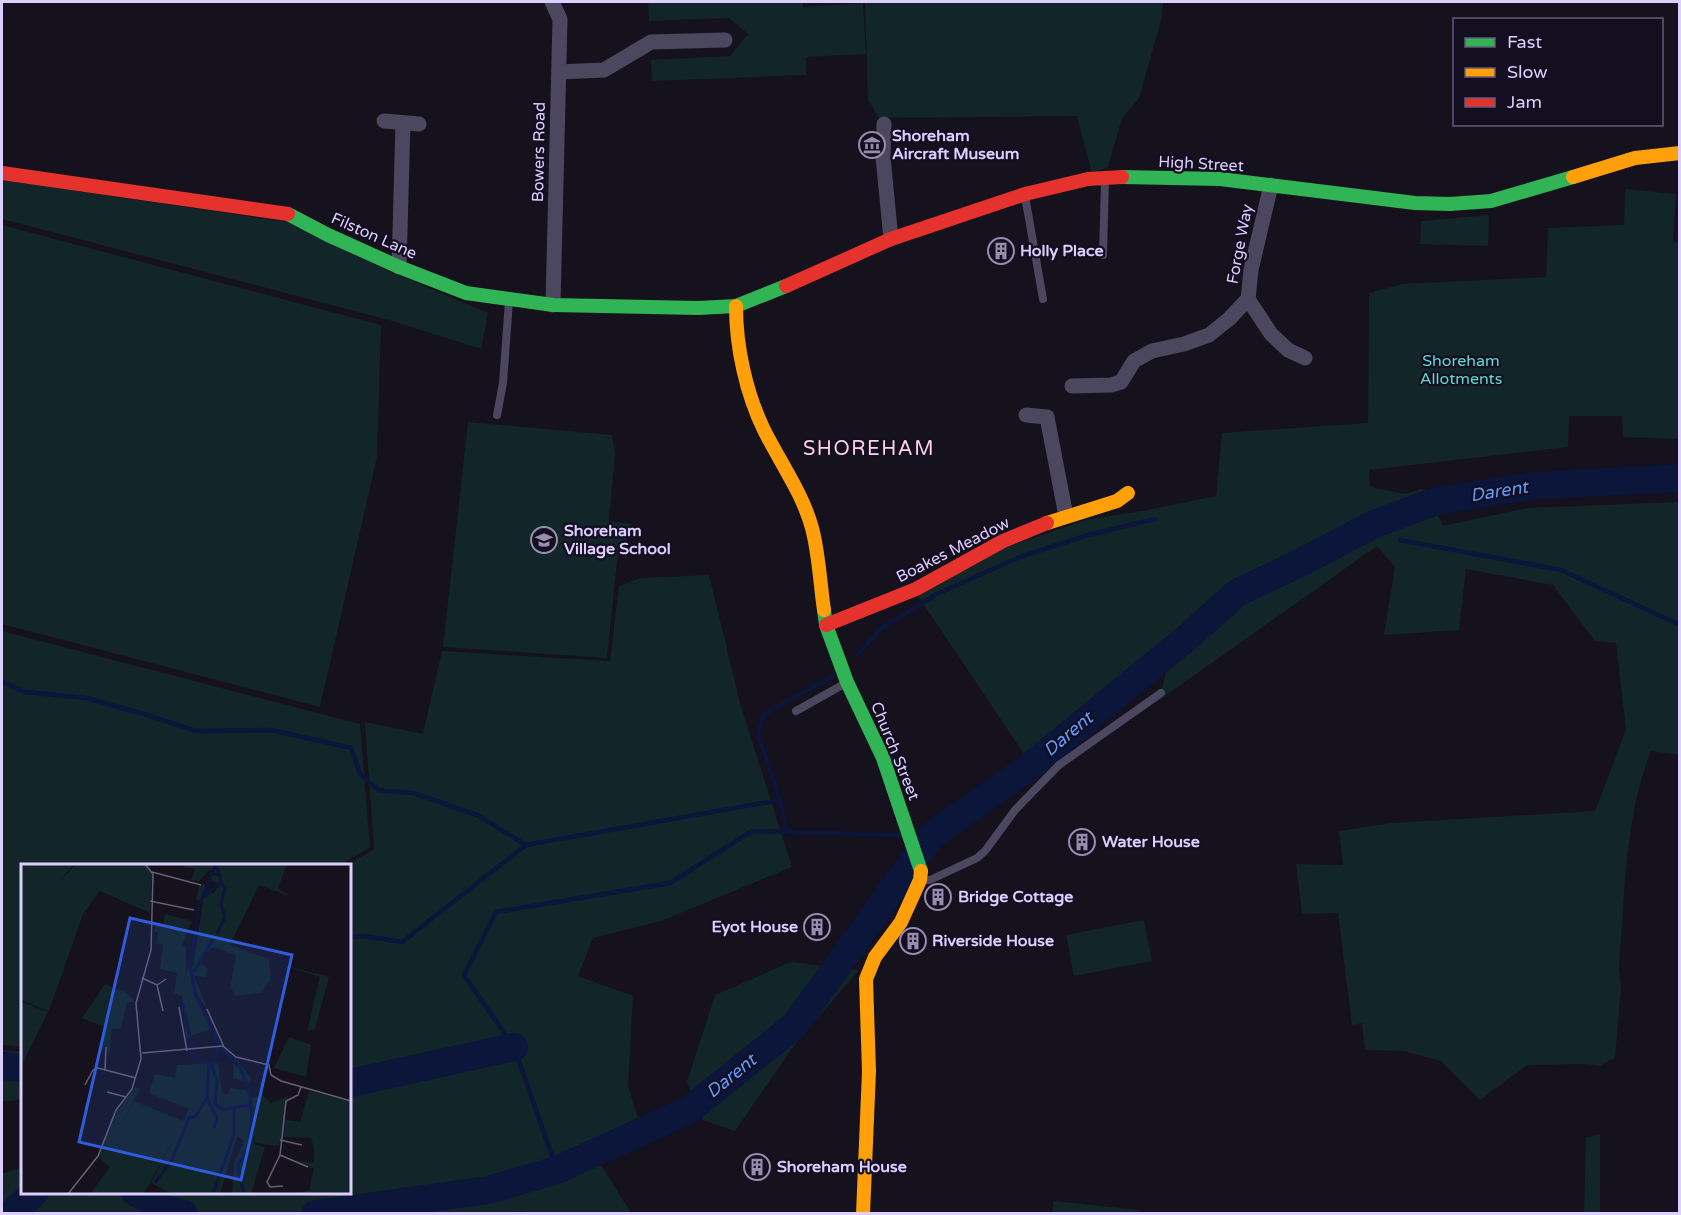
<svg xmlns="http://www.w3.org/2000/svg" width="1681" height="1215" viewBox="0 0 1681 1215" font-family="'Varela Round',sans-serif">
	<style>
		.green { fill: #122529 }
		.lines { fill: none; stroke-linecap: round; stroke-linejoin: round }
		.stream { stroke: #0c153a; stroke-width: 4.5 }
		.river { stroke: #0c153a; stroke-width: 28 }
		.lane { stroke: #4b475e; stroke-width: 8 }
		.street { stroke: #4b475e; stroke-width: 15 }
		.fast { stroke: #30b455; stroke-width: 14 }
		.slow { stroke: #ff9f0a; stroke-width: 14 }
		.jam { stroke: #e5322d; stroke-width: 14 }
		.labels { text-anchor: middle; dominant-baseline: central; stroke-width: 4.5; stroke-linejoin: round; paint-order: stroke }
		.poi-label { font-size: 16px; font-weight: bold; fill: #dccffe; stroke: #140e21; text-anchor: start }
		.street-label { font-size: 16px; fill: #dccffe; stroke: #140e21 }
		.park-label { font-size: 16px; fill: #5ddbcf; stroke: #140e21 }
		.water-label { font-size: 18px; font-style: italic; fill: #609bfb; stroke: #140e21 }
		.quarter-label { font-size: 20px; letter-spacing: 1.5px; fill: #fed1e7; stroke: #140e21 }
		.inset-river { fill: none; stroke: #0c153a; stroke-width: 3 }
		.inset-road { fill: none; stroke: #655e77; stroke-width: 1.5 }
		.view { fill: #305bdc; fill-opacity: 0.15; stroke: #305bdc; stroke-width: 3 }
		.inset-edge { fill: none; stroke: #dccffe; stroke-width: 3 }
	</style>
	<rect width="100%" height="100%" fill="#15121d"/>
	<g class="green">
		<polygon points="648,2 803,2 803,7 863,3 866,54 806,57 806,75 652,81 651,60 730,56 748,34 729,18 649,21"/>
		<polygon points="865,2 1163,2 1162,17 1139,98 1122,118 1108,167 1092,173 1077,116 879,118 868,100"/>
		<polygon points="2,180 287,222 382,268 488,313 481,349 389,320 2,219"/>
		<path d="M1625,189L1676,194L1673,242L1680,243L1679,439L1623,437L1622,416H1569L1568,447L1369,470L1370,487L1405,494L1421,489L1431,490L1434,505L1443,526L1527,508L1679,502V755L1651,751C1624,820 1625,896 1619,969L1621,988L1615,1058L1599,1066L1587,1064L1527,1065L1480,1100L1441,1061L1403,1051L1365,1050L1362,1023L1352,1025L1338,913L1302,914L1296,864L1343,865L1339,831L1392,823L1595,811L1626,730L1616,643L1595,641L1553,585L1466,569L1459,630L1384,635L1395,567L1377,546L1155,703L1161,693L1168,663L1244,597L1352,543L1374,538L1369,517L1304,554L1232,586L1183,629L1026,757L918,596L1006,547L1089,519L1142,511L1216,496L1222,433L1368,423L1369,293L1402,284L1546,277L1548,228L1624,225Z"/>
		<polygon points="1489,215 1488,246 1420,244 1421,221"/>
		<polygon points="2,225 381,325 377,457 320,707 2,624"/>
		<polygon points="468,422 612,435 615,453 609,521 631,524 631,531 617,561 607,658 443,647"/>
		<polygon points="709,575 740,703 792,867 661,921 593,938 578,976 633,996 628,1086 644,1138 598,1160 631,1213 525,1214 523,1211 505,1214 2,1213 2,1174 22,1167 22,1192 350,1192 348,865 374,849 365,722 423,734 442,651 610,661 619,586 640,578"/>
		<polygon points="2,631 360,724 370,847 340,865 22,866 22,1047 2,1045"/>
		<polygon points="1144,920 1152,961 1074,976 1066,935"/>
		<polygon points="791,962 859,970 795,1044 735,1131 703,1120 687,1082 715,995"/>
		<polygon points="2,1050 22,1052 22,1099 2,1102"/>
		<polygon points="1600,1134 1600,1213 1584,1213 1586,1138"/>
		<polygon points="1054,1201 1139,1210 1139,1213 1052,1213"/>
	</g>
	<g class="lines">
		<g class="stream">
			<polyline points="1400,540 1561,570 1680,625"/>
			<polyline points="858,654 882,628 937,594 1020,557 1088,535 1155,519"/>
			<polyline points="2,682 25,692 86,698 144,714 196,731 272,730 351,748 360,774 378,790 413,793 477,815 526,845"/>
			<polyline points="787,832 780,800 758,734 763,715 833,676"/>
			<polyline points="916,835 931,836"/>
			<polyline points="350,937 363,936 402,942 526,845 780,800"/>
			<polyline points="557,1170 514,1047 464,975 496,912 670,883 752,831 902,835"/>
		</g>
		<g class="river">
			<polyline points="2,1066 22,1068"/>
			<polyline points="350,1083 514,1047"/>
			<polyline points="135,1192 167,1210 184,1214"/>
			<polyline points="11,1214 35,1192"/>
			<polyline points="315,1214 488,1190 557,1170 689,1110 795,1025 931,836 1028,768 1189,636 1237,593 1304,561 1374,524 1437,501 1529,486 1680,478"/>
		</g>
		<g class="lane">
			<polyline points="1025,196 1043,299"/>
			<polyline points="1103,255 1105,180"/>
			<polyline points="497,415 503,383 509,301"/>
			<polyline points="796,711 846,683"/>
			<polyline points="922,880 930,880 977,858 985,851 1015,810 1059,765 1161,693"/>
		</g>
		<g class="street">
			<polyline points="552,2 560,19 553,305"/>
			<polyline points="559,72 604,70 651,42 725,40"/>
			<polyline points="384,121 419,124"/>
			<polyline points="884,124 883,157 891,239"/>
			<polyline points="1271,185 1251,270 1248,299 1271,334 1288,350 1305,358"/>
			<polyline points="399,267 403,123"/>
			<polyline points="1072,386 1111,385 1121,382 1134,361 1152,351 1184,344 1209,335 1229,319 1248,299"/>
			<polyline points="1026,415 1047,417 1066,516"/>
		</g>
		<g class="fast">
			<polyline points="1122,177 1220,179 1415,203 1450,204 1491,201 1573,177"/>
			<polyline points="288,214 328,235 399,267 466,293 553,305 698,308 736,306 786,286"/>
			<polyline points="824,610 826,625 847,682 883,758 921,871"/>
		</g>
		<g class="slow">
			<polyline points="1573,177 1635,158 1680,153"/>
			<path d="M736,306C736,347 746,393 764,430C780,462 803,494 812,528C819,554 820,583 824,610"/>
			<polyline points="1047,523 1117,501 1128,493"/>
			<polyline points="863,1214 869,1071 866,979 875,957 901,922 920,880 921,871"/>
		</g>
		<g class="jam">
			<polyline points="2,173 288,214"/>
			<polyline points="786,286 891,239 1025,194 1088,179 1122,177"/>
			<polyline points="826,625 916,589 1003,541 1047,523"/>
		</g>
	</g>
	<defs>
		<symbol id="museum-ring" viewBox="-11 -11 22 22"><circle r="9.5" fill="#140e21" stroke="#968daf" stroke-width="1.5"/><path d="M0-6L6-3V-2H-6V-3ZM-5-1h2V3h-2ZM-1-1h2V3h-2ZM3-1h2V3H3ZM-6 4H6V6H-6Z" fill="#968daf"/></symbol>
		<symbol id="building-ring" viewBox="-11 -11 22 22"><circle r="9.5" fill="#140e21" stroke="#968daf" stroke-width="1.5"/><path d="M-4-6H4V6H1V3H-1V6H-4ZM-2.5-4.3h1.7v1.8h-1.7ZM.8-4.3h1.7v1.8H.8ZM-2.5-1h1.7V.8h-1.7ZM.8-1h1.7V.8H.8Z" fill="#968daf"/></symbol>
		<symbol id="school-ring" viewBox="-11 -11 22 22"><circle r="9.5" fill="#140e21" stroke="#968daf" stroke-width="1.5"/><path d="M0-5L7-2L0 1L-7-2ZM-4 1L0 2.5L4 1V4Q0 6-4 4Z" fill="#968daf"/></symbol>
	</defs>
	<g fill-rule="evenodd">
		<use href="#museum-ring" x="857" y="130" width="30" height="30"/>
		<use href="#building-ring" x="986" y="236" width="30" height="30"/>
		<use href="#school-ring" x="529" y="525" width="30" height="30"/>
		<use href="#building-ring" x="1067" y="827" width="30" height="30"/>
		<use href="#building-ring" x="923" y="882" width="30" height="30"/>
		<use href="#building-ring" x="802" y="912" width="30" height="30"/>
		<use href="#building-ring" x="898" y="926" width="30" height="30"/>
		<use href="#building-ring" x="742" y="1152" width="30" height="30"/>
	</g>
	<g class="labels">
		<g class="poi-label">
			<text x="892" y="136">Shoreham<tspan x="892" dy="18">Aircraft Museum</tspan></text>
			<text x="1020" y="251">Holly Place</text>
			<text x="564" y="531">Shoreham<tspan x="564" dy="18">Village School</tspan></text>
			<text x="1102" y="842">Water House</text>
			<text x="958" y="897">Bridge Cottage</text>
			<text x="798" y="927" text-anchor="end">Eyot House</text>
			<text x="932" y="941">Riverside House</text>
			<text x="777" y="1167">Shoreham House</text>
		</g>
		<g class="street-label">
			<text transform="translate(539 152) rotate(-89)">Bowers Road</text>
			<text transform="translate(1201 164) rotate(3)">High Street</text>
			<text transform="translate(374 236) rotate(24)">Filston Lane</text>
			<text transform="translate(1240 244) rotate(-79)">Forge Way</text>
			<text transform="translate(953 550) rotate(-27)">Boakes Meadow</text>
			<text transform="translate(895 751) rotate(68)">Church Street</text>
		</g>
		<g class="park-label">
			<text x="1461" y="361">Shoreham<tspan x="1461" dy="18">Allotments</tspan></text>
		</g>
		<g class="water-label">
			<text transform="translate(1499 491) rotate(-9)">Darent</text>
			<text transform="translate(1068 734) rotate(-40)">Darent</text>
			<text transform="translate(731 1076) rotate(-39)">Darent</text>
		</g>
		<g class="quarter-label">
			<text x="869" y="449">SHOREHAM</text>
		</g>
	</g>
	<g transform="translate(21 864)">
		<rect width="330" height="330" fill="#15121d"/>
		<path d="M12,0H53L36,20L55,0H123L131,9L129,49L79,27L75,32L62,50L28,147L0,136V3ZM164,0H266L257,24L268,32L238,21L209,81L248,95L250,115L240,129L213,132L214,126L209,125L215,91L193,83L183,89L179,100L186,103L185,113L173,112L187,146L175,131L169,112L174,132L190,165L165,174L161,132L153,129L156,109L139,105L142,81L136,79L137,69L133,67L135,61L141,62L144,50L171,57L161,81L165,83V111L167,103L172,102L182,38L175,36L178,21L186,20L184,27L192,29L199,21L187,15L189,11L202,12L188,6L178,17L170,16L174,5L163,3ZM258,100L308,113L294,165L286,167L299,113ZM84,120L106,129L114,138H106L100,165H91L88,194L85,180L78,192L84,163L61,154ZM0,138L27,148L0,203ZM268,173L290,181L285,213L253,204ZM213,193L231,215L228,219L212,214ZM197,199L201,228L205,231L210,224L229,227L231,234L241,231L250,239L267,232L258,282L234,279L233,272V280L244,283L230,330H211L213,300L223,277L216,272L199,330H151L130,319L168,245L128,229L134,210L154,214L156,201ZM114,223L119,225L99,262L113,237L162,257L123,330H69L89,303L77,293L96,247ZM288,227L330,238V330H276L288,326L293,305L276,297L293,299V285L290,274L260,273L262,255L279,258Z" fill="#122529"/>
		<path class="inset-river" d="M195,0L200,17L179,37L169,102L175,131L198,180L219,204L227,221L231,250L228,284L217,301L223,330M181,34L195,0M196,70L204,53L200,40L204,24L199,18M173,108L193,73M162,140L171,183M198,180L191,203L196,216L194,240L202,246L231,240M173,188L176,198L192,199M188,199L186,234L196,254L193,264M134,319L151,296L168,254L175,252L186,234M192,330L213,270V242"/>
		<path class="inset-road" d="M131,8L180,21M129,37L173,46M121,114L136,121L145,115M136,121L142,147M158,143L166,187M186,145L203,183M121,189L202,182L215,193L248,201L250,211L260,217L330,237M84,206L85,183M64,221L72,206L77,204L115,214M86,228L105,233M259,276L281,281M259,291L287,303M262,322L249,323L246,318L259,291L265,237L277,231L280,223M47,330L77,292L95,246L111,225L120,195L115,139L130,86L132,10L124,0"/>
		<path class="view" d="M109,54L271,91L220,316L58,278Z"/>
		<rect width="330" height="330" class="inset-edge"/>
	</g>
	<rect width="1681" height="1215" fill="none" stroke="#dccffe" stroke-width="6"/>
	<rect x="1453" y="18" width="210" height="108" fill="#140e21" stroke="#645b79" stroke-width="1.5"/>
	<rect x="1465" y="38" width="30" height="9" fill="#30b455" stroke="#645b79" stroke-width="1.5"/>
	<text x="1507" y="48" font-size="18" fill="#dccffe">Fast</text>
	<rect x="1465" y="68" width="30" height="9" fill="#ff9f0a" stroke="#645b79" stroke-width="1.5"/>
	<text x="1507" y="78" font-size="18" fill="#dccffe">Slow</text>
	<rect x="1465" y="98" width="30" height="9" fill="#e5322d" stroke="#645b79" stroke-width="1.5"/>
	<text x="1507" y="108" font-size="18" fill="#dccffe">Jam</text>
</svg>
